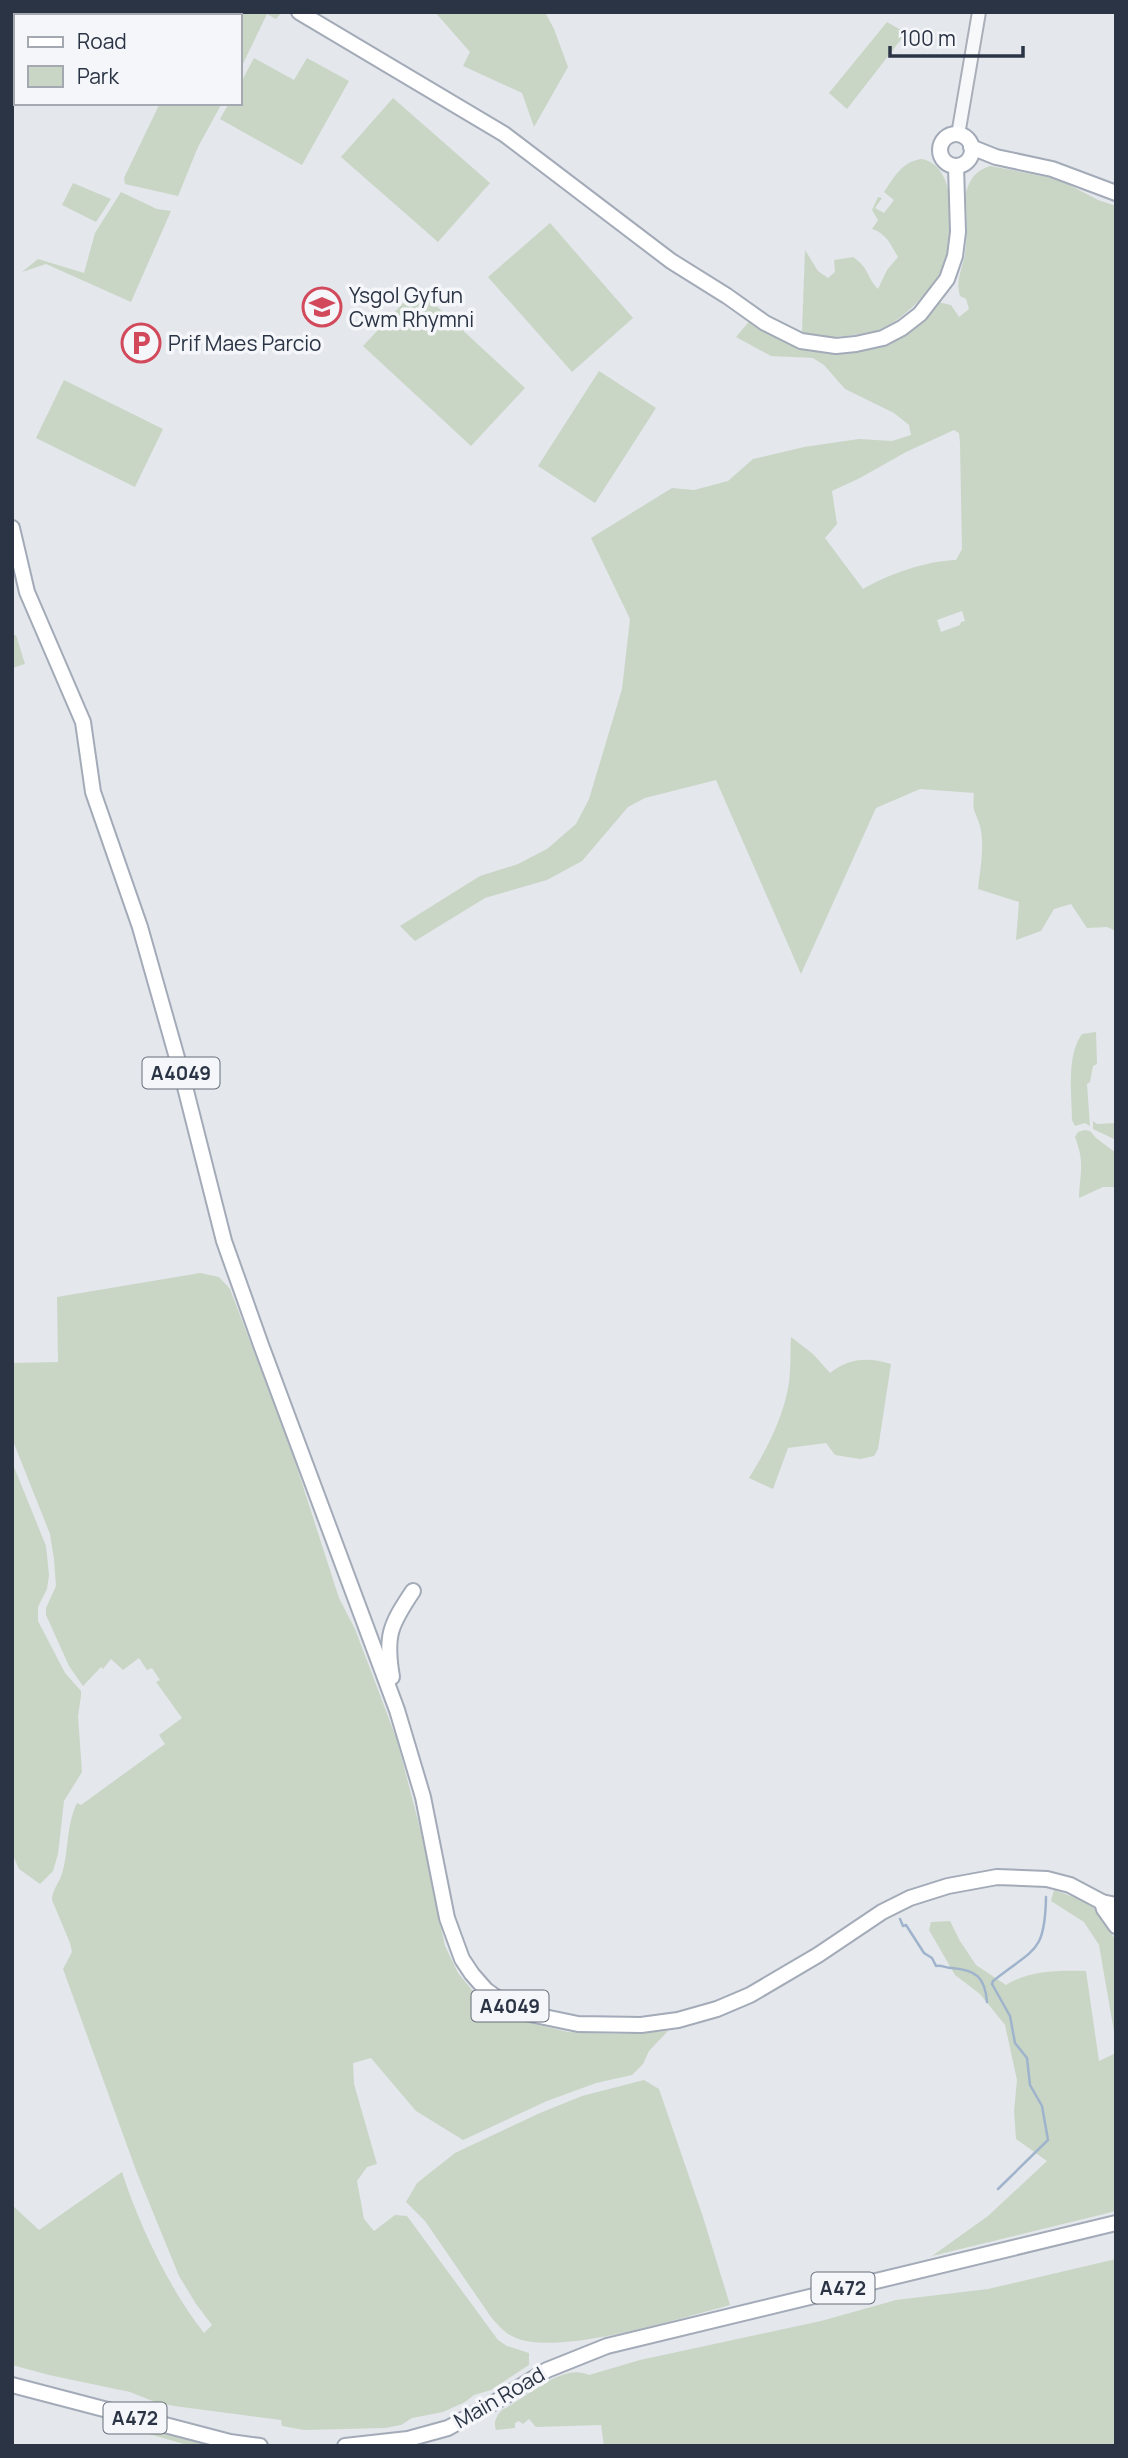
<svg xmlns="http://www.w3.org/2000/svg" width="1128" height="2458" viewBox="0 0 1128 2458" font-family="Manrope,sans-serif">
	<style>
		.green { fill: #c9d6c5; fill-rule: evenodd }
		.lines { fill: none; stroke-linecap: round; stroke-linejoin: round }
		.stream { stroke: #9fb4cc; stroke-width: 2.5 }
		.minor-casing { stroke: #a9aeb7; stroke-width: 16 }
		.major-casing { stroke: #a3abb8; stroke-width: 18 }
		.minor { stroke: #f7f8fa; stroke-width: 12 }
		.major { stroke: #fff; stroke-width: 14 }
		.labels { text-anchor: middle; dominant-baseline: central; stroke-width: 7; stroke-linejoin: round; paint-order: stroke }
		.shield { fill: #f4f6f9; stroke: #676e7b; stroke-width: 2 }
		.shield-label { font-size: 19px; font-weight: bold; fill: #2b3445 }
		.poi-label { font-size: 21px; fill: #2b3445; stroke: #f4f6f9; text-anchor: start }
		.street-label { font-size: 21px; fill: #2b3445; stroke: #f4f6f9 }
	</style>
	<rect width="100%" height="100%" fill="#e4e7ec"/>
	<g class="green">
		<polygon points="205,12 280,12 281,13 276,19 267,14 240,70 240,16 204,16"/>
		<polygon points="435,12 545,12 554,29 568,67 534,127 522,93 463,66 470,52"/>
		<polygon points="887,22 906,33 847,109 829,93"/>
		<polygon points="254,58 294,80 307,58 349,81 302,165 220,119 229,103 240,103 240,84"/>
		<polygon points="393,98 490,183 438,242 341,157"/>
		<polygon points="160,103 222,103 198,147 178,196 125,184 124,178"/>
		<path d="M921,159C959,164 954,238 944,264C935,288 901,323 876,331C865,334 835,338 823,337C816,337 808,334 802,332L805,250L818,271L828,278L835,272L834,260L853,257C871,270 865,275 878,289L887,270L898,257C891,245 886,233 872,229L878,220L872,210L878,197L882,198L875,208L884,213L894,200L884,192C894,177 902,162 921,159Z"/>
		<path d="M990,166L1058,179L1098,200L1116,206V931L1107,927L1087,928L1071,904L1054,909L1041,931L1016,940L1019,902L978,889C980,870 985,846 980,826C975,809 972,813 974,793L920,789L876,808L801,974L716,780L645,798L628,807L582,861L547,880L485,898L415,941L400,926L480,876L518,864L547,849L576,824L589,799L622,689L630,619L591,538L672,488L694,490L728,481L753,459L804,447L859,439L892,441L911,435L909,425L894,413L845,389L824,365L813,358L771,356L736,337L752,318L837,351L926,317L938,302L951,305L959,317L969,309L966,299L960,296C955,279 963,269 965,253C968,233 966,212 966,192C971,177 976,171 990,166ZM954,430L959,433L960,443L962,549L956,560C926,561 889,574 863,589L825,538L837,524L832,491L860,478L906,452ZM962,611L965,621L961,622L960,625L941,632L937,620Z"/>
		<polygon points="73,183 111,199 96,222 62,205"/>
		<polygon points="121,192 157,209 171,211 131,302 46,264 22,272 38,259 84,273 95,233"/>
		<polygon points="550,223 633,318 572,372 488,277"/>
		<polygon points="417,288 525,388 471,446 363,346"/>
		<polygon points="599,371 656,408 595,503 538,466"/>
		<polygon points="64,380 163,429 135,487 36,438"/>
		<polygon points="12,635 16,635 25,664 12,668"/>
		<path d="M1096,1032L1097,1064L1093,1066L1090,1082L1087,1084L1090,1126L1085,1123L1075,1126L1072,1120C1072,1093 1066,1056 1082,1034Z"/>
		<polygon points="1093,1121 1097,1124 1116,1123 1116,1140 1093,1129"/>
		<path d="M1085,1130L1090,1131L1096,1138L1116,1153V1187H1103L1079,1198C1080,1172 1085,1163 1075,1137L1078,1132Z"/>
		<path d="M200,1273L219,1277L230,1289L291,1449L339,1598L355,1629L397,1740L421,1832L445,1946L458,1973L481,2001L522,2021L568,2032L616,2034L668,2031L649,2051L643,2064L632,2075L596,2083L547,2101L463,2140L416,2111L371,2058L353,2063L354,2084L377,2164L367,2167L357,2181L364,2219L374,2231L395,2215L407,2216L498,2340L507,2346L529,2353V2365L491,2390L474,2395L465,2402L443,2412L412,2418L401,2425L385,2428L304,2430L282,2426L281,2420L174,2406L155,2402L130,2392L49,2375L12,2365V2205L39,2230L122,2172C139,2225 170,2290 204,2333L212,2325L196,2304L179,2276L137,2173L63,1969L72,1952L70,1943L52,1900C52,1890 59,1883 62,1874C69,1851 66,1825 77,1803L81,1805L165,1744L159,1735L182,1718L156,1682L160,1680L152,1668L147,1670L139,1658L123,1670L111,1659L103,1669L101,1667L83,1686L69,1666L46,1615V1608L56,1586L54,1559L50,1534L13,1441L12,1363L58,1362L57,1297Z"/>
		<path d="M791,1337L813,1354L830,1373C849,1358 868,1357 891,1364L878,1449L874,1456L860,1459L835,1455L826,1443L788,1448L773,1489L749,1478C768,1448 789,1407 790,1370C791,1359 790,1348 791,1337Z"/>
		<polygon points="12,1462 46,1546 49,1575 47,1589 38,1607 38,1621 65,1673 81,1691 81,1696 78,1716 82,1772 64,1801 58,1854 53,1871 40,1884 19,1869 12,1853"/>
		<polygon points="1054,1890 1079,1899 1095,1909 1106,1922 1116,1942 1116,2043 1099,1945 1084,1922 1051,1901"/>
		<path d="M950,1921L960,1941L976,1965L1006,1985C1030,1970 1058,1970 1086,1971L1099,2061L1116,2053V2211L932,2256L988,2216L1047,2161L1016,2139L1014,2111L1017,2080L1005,2025L980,1994L955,1975L929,1930L931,1922Z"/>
		<path d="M644,2080L659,2089L703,2217L730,2305C680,2318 562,2356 516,2338C505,2334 498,2325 491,2317L425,2221L406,2202L417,2183L455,2153L540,2113L582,2096Z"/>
		<path d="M1116,2259V2446H604L601,2425L536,2427L529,2419L523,2424L519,2421L515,2423V2428L496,2430C493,2422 497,2415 502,2410C526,2398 563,2362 589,2375L640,2360L821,2321L896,2300L988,2289Z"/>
		<polygon points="104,2421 121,2422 212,2446 191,2446"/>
	</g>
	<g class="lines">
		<g class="stream">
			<path d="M900,1919L903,1926L906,1925L924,1953L932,1958L936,1966C942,1965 946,1968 952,1968C976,1970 985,1977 987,2002"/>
			<path d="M998,2189L1048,2140L1042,2106L1030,2085L1027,2058L1015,2043L1010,2016L992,1984L993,1981C1034,1948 1045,1954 1046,1897"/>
		</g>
		<defs>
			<polyline id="minor" points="958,135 979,12"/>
			<g id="major">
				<polyline points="299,12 504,134 671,261 727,296 765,323 801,341 836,346 856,344 883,338 902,328 920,314 947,279 955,256 958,232 956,166"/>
				<circle cx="956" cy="150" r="16"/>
				<polyline points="971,147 996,157 1052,169 1116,193"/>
				<polyline points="12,528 27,592 83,722 93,792 140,927 183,1079 224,1241 261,1345 397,1710 423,1797 447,1918 462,1959 472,1974 486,1990 504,2003 525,2013 578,2024 641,2025 678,2020 717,2009 750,1995 818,1955 882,1912 910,1898 948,1886 997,1877 1047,1879 1070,1885 1102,1902 1116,1905"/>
				<path d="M392,1677C385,1636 390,1625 413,1591"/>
				<polyline points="1102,1902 1104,1909 1116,1926"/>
				<polyline points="12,2385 230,2442 260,2446"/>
				<polyline points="345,2446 408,2439 448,2428 504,2397 547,2370 607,2346 1116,2223"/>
			</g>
		</defs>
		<use href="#minor" class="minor-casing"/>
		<use href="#major" class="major-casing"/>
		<use href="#minor" class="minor"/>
		<use href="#major" class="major"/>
	</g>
	<defs>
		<symbol id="school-ring" viewBox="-11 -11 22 22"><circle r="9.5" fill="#f4f6f9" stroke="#d1495b" stroke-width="1.5"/><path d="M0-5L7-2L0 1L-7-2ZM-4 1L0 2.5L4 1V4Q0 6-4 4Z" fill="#d1495b"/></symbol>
		<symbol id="parking-ring" viewBox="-11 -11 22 22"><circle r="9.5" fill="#f4f6f9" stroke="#d1495b" stroke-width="1.5"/><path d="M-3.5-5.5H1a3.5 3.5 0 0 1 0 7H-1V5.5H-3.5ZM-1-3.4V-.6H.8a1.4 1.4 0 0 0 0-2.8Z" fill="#d1495b"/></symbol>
	</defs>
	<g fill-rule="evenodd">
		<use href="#school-ring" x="300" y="285" width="44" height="44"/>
		<use href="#parking-ring" x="119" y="321" width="44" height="44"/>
	</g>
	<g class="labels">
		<g class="shield">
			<rect x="142.5" y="1057.5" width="77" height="31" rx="5"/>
			<rect x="471.5" y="1990.5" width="77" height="31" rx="5"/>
			<rect x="811.5" y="2272.5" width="63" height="31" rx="5"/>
			<rect x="103.5" y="2402.5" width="63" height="31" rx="5"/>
		</g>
		<g class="shield-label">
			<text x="181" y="1073">A4049</text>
			<text x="510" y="2006">A4049</text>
			<text x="843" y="2288">A472</text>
			<text x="135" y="2418">A472</text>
		</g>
		<g class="poi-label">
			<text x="349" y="295">Ysgol Gyfun<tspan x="349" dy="24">Cwm Rhymni</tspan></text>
			<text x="168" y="343">Prif Maes Parcio</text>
		</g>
		<g class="street-label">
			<text transform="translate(499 2397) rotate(-30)">Main Road</text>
		</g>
	</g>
	<rect width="1128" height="2458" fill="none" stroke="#2b3445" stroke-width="28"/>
	<rect x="14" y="14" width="228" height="91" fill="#f4f6f9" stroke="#a4a8b1" stroke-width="2"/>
	<rect x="28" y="37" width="35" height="10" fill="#ffffff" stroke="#a4a8b1" stroke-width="2"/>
	<text x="77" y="49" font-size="21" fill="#2b3445">Road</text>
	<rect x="28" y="66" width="35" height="21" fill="#c9d6c5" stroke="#a4a8b1" stroke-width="2"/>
	<text x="77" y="84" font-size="21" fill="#2b3445">Park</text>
	<path d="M890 46v10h133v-10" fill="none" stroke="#2b3445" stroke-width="3.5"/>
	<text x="900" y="46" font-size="21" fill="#2b3445" stroke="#f4f6f9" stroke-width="5" paint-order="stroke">100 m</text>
</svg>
